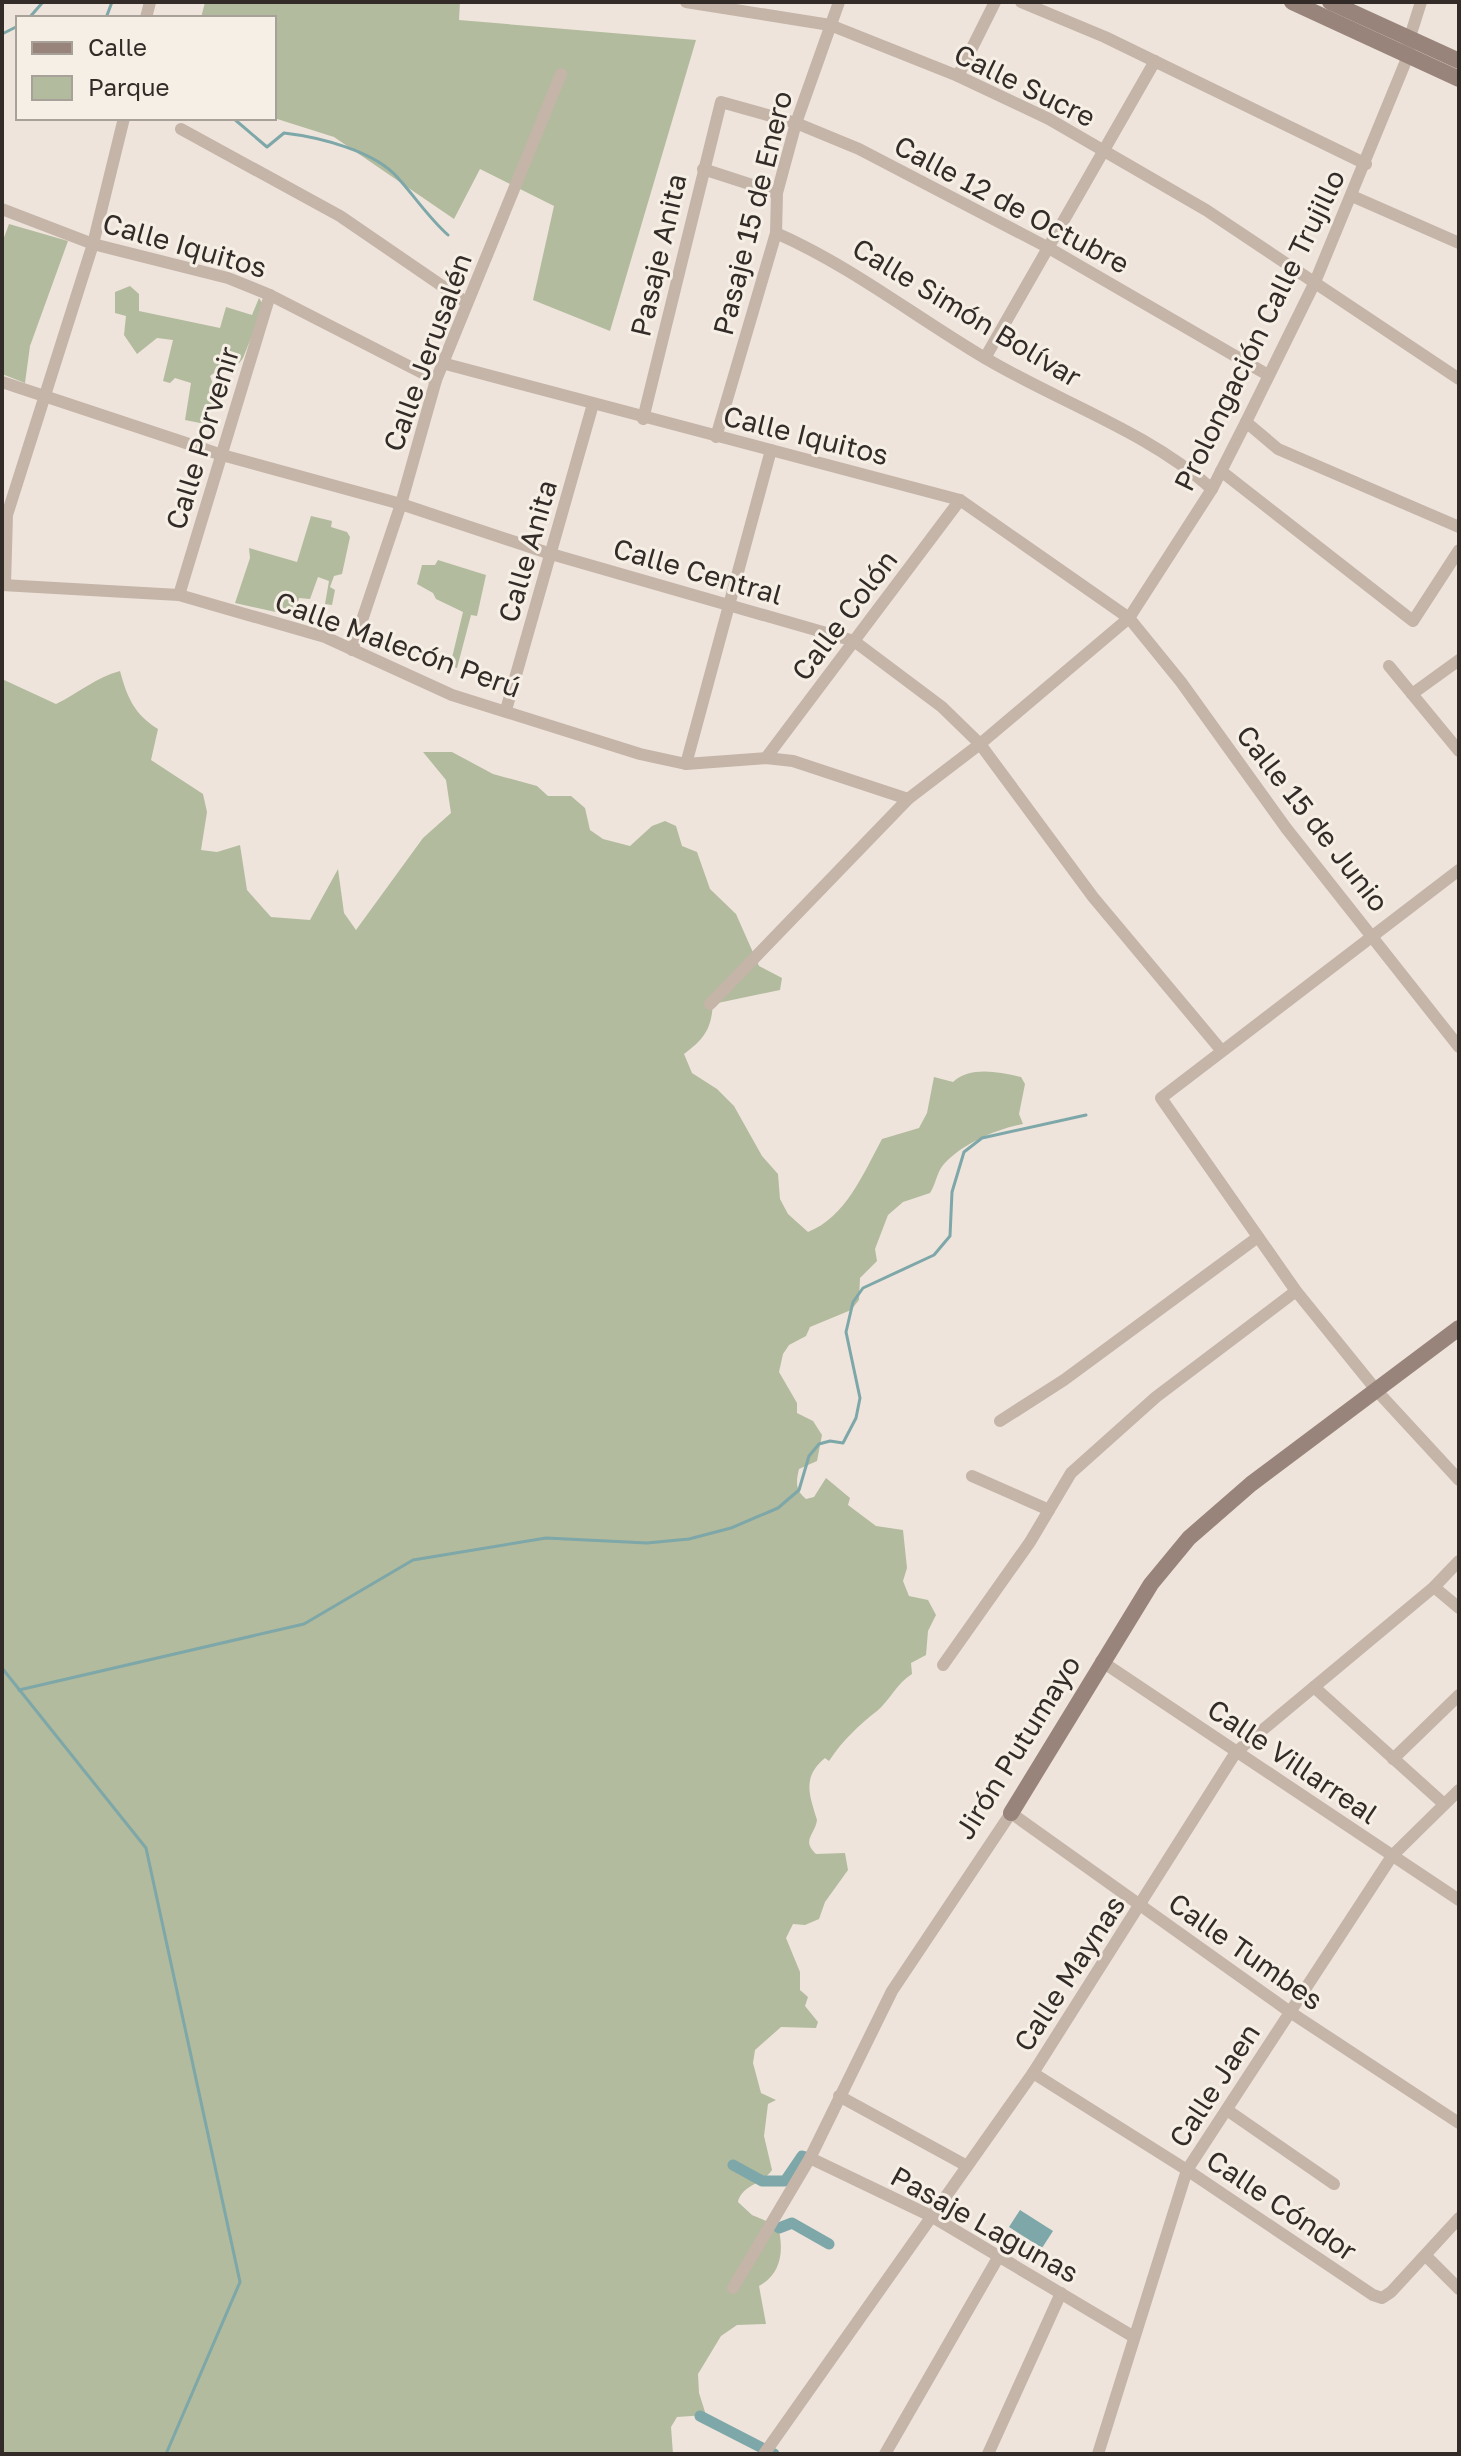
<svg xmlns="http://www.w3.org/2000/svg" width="1461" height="2456" viewBox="0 0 1461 2456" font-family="'Golos Text',sans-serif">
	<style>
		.green { fill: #b2bb9d }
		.water { fill: #7da7a8 }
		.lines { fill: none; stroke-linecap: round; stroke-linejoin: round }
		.stream { stroke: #7da7a8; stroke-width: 3 }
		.canal { stroke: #7da7a8; stroke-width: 11 }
		.street { stroke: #c5b4a8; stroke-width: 12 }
		.secondary { stroke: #98847a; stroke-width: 16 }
		.labels { text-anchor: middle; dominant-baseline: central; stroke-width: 6; stroke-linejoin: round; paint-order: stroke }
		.street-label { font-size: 28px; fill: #332b27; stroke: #f6efe6 }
	</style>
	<rect width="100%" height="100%" fill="#eee4db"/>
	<g class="green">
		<polygon points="205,2 460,2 459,20 696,40 610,331 533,300 554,206 480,169 454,219 334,137 274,118 274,18 201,18"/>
		<polygon points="9,224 68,241 30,346 25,383 2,374 2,243"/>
		<polygon points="130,286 139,294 139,311 220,328 226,307 252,315 259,298 264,306 243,358 234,370 225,365 210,376 217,395 216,406 210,406 205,424 185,420 191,383 175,378 170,383 163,381 173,340 157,338 137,354 124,335 126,316 115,313 115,292"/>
		<polygon points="311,516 332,521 331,527 347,532 350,537 342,574 334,576 330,587 335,590 332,605 325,604 329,581 318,577 310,599 299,598 294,616 235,603 250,558 249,548 297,562"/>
		<polygon points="438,560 486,575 477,616 471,615 457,668 450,666 463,612 436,599 433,593 417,584 422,565 435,565"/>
		<path d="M120,671C127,697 134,714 158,729L151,760L203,794L207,812L201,850L217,852L240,845L247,890L271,917L310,920L338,869L344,913L356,930L423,838L451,813L446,780L423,752H452L493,774L537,786L548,796H571L585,808L590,830L603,839L630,846L652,826L665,821L676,826L682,846L697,852L710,889L736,914L759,966L782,978L780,990L713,1004C711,1030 704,1039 684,1054L692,1073L717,1089L734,1106L762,1156L778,1174L780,1199L788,1214L808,1232C846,1217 863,1174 882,1139L919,1128L927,1113L934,1077L953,1082C970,1066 999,1072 1021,1077L1025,1084L1019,1114L1023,1124C996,1129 962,1144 944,1164C937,1171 936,1184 930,1193L903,1202L888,1215L875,1249L877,1261L860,1278L859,1300L851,1310L810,1327L806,1336L789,1345L783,1354L779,1372L797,1403V1413L813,1421L822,1435L817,1461L799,1469C796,1482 795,1490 806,1499L814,1497L826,1478L850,1498L848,1505L876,1526L903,1530L907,1568L903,1581L909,1596L928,1600L936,1615L928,1631L926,1655L911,1663L912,1674C896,1684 891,1699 877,1711C860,1724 842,1741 829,1761L825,1758C802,1777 809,1794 817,1820C815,1835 801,1840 816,1854L845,1853L848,1870L825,1902L819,1919L805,1925L793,1924L786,1938L800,1972V1990L808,1997L805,2006L818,2022L816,2028L781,2027L755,2050L753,2063L761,2093L776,2100L768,2104L764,2136L772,2170C763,2184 742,2185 738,2202L752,2215L778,2226C784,2250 782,2273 759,2286L766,2324L737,2325L721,2336L698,2374L699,2393L706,2415L677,2417L671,2427L673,2454H2V679L56,704C79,693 96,677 120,671Z"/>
	</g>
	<polygon class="water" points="1020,2210 1053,2231 1042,2248 1009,2227"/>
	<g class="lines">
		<g class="stream">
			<polyline points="29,18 43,2"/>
			<polyline points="106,18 112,2"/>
			<polyline points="2,34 18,26"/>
			<path d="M233,118L267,147L284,133C319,137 375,151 398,178C416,198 428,217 448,235"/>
			<polyline points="2,1668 146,1848 240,2282 166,2454"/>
			<polyline points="19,1690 304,1624 413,1560 546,1538 647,1543 689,1539 731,1528 778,1508 799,1490 809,1456 819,1444 830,1441 843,1443 856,1418 860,1398 846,1332 853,1302 863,1288 934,1255 950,1236 952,1192 964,1152 982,1138 1086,1115"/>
		</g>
		<g class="canal">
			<polyline points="733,2165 762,2181 785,2181 802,2156 810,2158"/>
			<polyline points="779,2228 792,2223 829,2244"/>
			<polyline points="700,2416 774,2454"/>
		</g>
		<g class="street">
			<polyline points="686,2 830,25 958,76 1049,119 1206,210 1459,379"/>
			<polyline points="1021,2 1105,37 1366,164"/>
			<polyline points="146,18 150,2"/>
			<polyline points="958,76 995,2"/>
			<polyline points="181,129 340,216 467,303"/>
			<polyline points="703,169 777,193"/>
			<polyline points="1352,196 1459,243"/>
			<polyline points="2,209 93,244 228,278 270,295 436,380"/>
			<path d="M776,233C851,266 914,316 985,358C1059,402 1147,431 1212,489"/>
			<polyline points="985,358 1155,61"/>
			<polyline points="442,363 960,500 1129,618 1181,682 1286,828 1459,1047"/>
			<polyline points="2,382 222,455 401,504 551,554 854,641 942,707 980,744 1093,897 1221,1050"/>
			<polyline points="643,419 721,102 796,123 859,149 1047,247 1268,375"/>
			<polyline points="1246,422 1278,449 1459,527"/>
			<polyline points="716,437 776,233 777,193 796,123 839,2"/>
			<polyline points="1221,471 1413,621 1459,550"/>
			<polyline points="5,584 7,515 93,244 124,118"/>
			<polyline points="2,585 179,595 325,637 452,695 640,754 686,764 766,758 793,761 908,799"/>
			<polyline points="179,595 270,295"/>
			<polyline points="352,650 401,504 436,380 561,74"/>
			<polyline points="1389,666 1459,751"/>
			<polyline points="1412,694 1459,660"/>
			<polyline points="506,710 593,404"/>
			<polyline points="766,758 960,500"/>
			<polyline points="686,764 771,450"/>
			<polyline points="1459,870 1161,1098 1296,1291 1377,1391 1459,1480"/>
			<polyline points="710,1004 908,799 980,744 1129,618 1212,489 1246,422 1315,282 1408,56 1409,40 1421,2"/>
			<polyline points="1000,1421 1064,1380 1258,1237"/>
			<polyline points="972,1476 1049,1510"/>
			<polyline points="1434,1587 1459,1608"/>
			<polyline points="1101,1661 1459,1900"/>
			<polyline points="943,1665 1030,1542 1071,1473 1156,1397 1296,1291"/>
			<polyline points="1314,1687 1444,1804"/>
			<polyline points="1393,1759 1459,1695"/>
			<polyline points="1033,2073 1187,2170 1373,2295 1382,2298 1391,2292 1459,2218"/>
			<polyline points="839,2096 967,2166"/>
			<polyline points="1227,2110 1334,2184"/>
			<polyline points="810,2158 931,2216 1134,2337"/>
			<polyline points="1426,2256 1459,2289"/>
			<polyline points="733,2288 810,2158 892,1991 1011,1813 1290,2012 1459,2123"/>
			<polyline points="764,2454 1033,2073 1236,1752 1434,1587 1459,1561"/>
			<polyline points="885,2454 999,2256"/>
			<polyline points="988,2454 1061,2293"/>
			<polyline points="1098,2454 1187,2170 1392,1856 1459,1790"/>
		</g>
		<g class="secondary">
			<polyline points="1292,2 1459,79"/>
			<polyline points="1330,2 1459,61"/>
			<polyline points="1011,1813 1151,1584 1189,1538 1251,1484 1459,1328"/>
		</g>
	</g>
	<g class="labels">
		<g class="street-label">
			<text transform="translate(1025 85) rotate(26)">Calle Sucre</text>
			<text transform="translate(1012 204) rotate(28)">Calle 12 de Octubre</text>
			<text transform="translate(752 213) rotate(-76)">Pasaje 15 de Enero</text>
			<text transform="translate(185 245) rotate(16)">Calle Iquitos</text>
			<text transform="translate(658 255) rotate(-77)">Pasaje Anita</text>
			<text transform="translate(967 312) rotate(31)">Calle Simón Bolívar</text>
			<text transform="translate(1259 330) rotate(-64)">Prolongación Calle Trujillo</text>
			<text transform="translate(427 352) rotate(-70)">Calle Jerusalén</text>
			<text transform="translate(806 435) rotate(14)">Calle Iquitos</text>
			<text transform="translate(202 438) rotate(-73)">Calle Porvenir</text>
			<text transform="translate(527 551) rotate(-74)">Calle Anita</text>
			<text transform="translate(698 571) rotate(16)">Calle Central</text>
			<text transform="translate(844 615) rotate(-53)">Calle Colón</text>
			<text transform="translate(398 644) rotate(20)">Calle Malecón Perú</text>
			<text transform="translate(1313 818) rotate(52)">Calle 15 de Junio</text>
			<text transform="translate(1017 1747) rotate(-58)">Jirón Putumayo</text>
			<text transform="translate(1293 1761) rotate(34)">Calle Villarreal</text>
			<text transform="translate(1246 1951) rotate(35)">Calle Tumbes</text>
			<text transform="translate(1069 1973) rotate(-57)">Calle Maynas</text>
			<text transform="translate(1214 2085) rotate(-57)">Calle Jaen</text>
			<text transform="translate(1282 2205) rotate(34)">Calle Cóndor</text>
			<text transform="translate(985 2224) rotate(29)">Pasaje Lagunas</text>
		</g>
	</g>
	<rect width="1461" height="2456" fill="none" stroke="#332b27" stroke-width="8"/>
	<rect x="16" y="16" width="260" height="104" fill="#f6efe6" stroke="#a8a19a" stroke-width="2"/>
	<rect x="32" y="42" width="40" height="12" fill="#98847a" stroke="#a8a19a" stroke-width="2"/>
	<text x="88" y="56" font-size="24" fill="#332b27">Calle</text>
	<rect x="32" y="76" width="40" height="24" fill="#b2bb9d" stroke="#a8a19a" stroke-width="2"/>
	<text x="88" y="96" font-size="24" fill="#332b27">Parque</text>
</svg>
